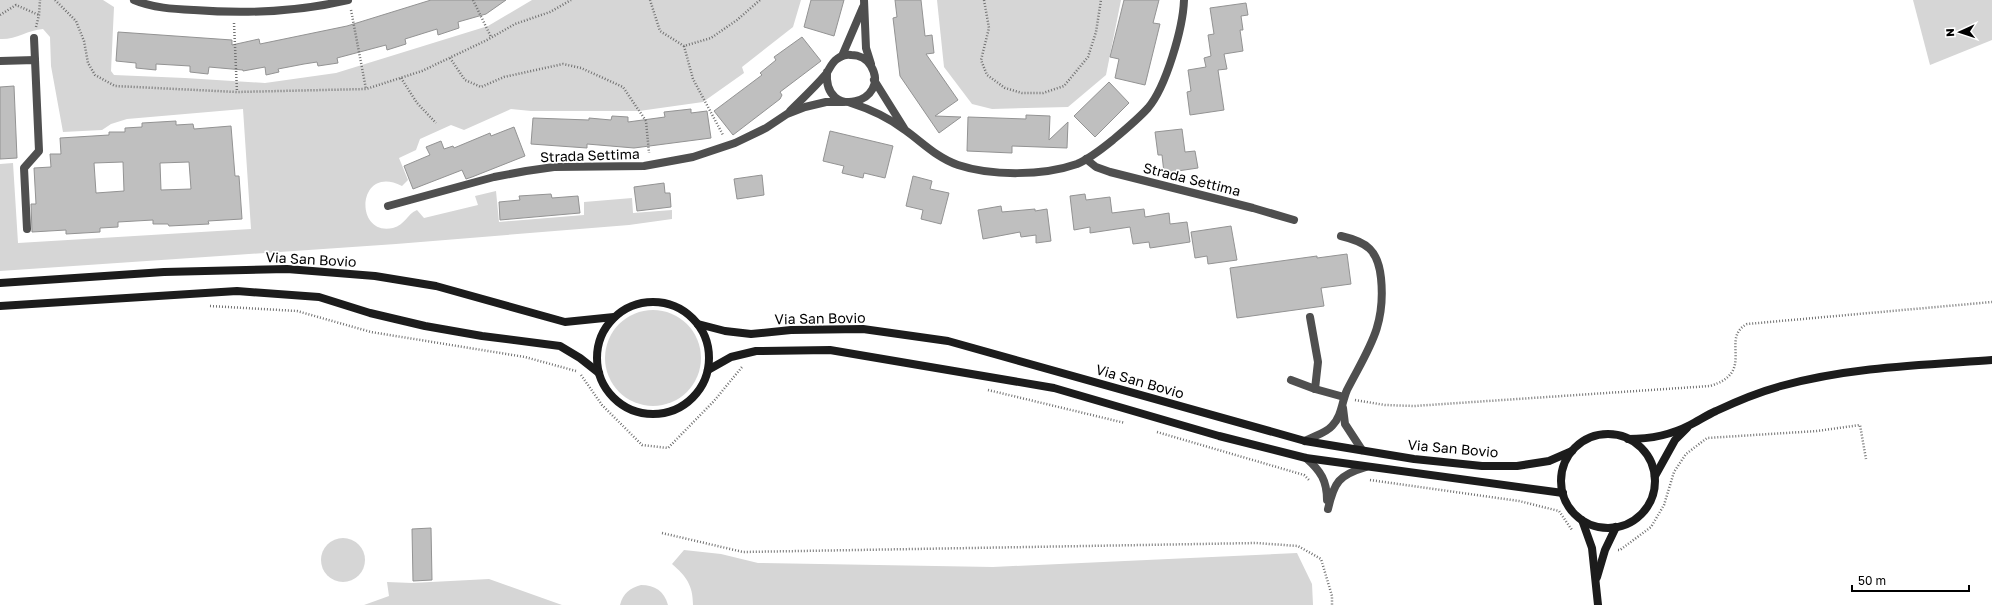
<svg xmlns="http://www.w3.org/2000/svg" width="1992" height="605" viewBox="0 0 1992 605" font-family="'Golos Text',sans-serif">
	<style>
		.green { fill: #d6d6d6 }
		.building { fill: #bfbfbf; stroke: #939393; fill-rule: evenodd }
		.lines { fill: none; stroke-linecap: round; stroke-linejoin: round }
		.path { stroke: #717171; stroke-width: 2.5; stroke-dasharray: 1 2; stroke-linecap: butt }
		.lane { stroke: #4f4f4f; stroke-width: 8 }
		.street { stroke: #4f4f4f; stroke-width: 8 }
		.secondary { stroke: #1c1c1c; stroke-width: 8 }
		.labels { text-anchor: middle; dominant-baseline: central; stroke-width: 3.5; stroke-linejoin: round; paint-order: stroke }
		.street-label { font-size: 14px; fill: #000; stroke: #fff }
	</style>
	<rect width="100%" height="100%" fill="#fff"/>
	<g class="green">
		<path d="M0,0H103L114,7L111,71L114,75L185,78L265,83L336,73L488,26L532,0H801L793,27L742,67L744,73L703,102L639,111H531L511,109L464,130L451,125L420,139L416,150L399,158L408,180L402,186C357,163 353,237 393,228C405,225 407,214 417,210L424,218L478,205L475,196L496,191L499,222L584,215V202L632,198L633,213L672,210V219L629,225L396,244L0,271V164L13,163L18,243L251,229L243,109L127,119L111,124L102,130L63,132L51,66L50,37L43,29C28,30 15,40 0,39Z"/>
		<polygon points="937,0 1121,0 1106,75 1068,107 992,109 972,104 944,67"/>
		<polygon points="1913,0 1992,0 1992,40 1930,65"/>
		<circle cx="653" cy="358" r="48"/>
		<circle cx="343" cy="560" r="22"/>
		<path d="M684,550L721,554L758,563L993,567L1297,553L1312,584L1313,605H693C693,585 686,576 672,564Z"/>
		<polygon points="489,579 562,605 364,605 389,596 387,582 412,583"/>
		<path d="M641,585C655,585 664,591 668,605H620C623,593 630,588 641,585Z"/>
	</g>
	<g class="building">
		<polygon points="431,0 506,0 486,14 458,22 459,28 438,35 437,29 405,39 406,44 387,50 386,45 337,58 338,63 318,66 317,62 304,64 278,69 279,72 266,75 265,67 243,71 243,70 209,67 208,74 190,72 190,66 156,64 156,70 136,68 136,63 116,61 118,32 232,40 232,45 259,39 260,44 347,26"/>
		<polygon points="811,0 844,0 834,36 804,27"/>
		<polygon points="895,0 921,0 925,36 932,35 934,53 926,54 958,100 935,116 961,117 939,133 900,76 893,18 897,17"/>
		<polygon points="1124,0 1159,0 1153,23 1160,24 1145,85 1115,78 1119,59 1110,57"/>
		<polygon points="1246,3 1248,15 1241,16 1243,30 1240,30 1243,51 1224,54 1227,69 1218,70 1224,110 1190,115 1187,92 1191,91 1188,70 1206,67 1204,58 1211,56 1208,35 1214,34 1210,8"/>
		<polygon points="802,37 821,61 780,92 782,95 780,99 733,135 714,111 762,75 760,73 776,60 774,57"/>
		<polygon points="1109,82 1129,103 1095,137 1074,116"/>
		<polygon points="14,86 17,158 0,159 0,87"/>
		<polygon points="691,109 691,113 707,111 711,138 634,148 587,144 587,148 531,144 533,118 589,120 589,118 611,120 612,116 628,117 628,122 665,117 664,112"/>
		<polygon points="1026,115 1050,116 1049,140 1068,122 1067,148 1012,146 1012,153 967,151 968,117 1026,119"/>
		<path d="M176,121V125L193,124L194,129L231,126L235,176H239L242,219L208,221L209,224L169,226L168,224H153V220L118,222V227L100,228V232L66,234V230L32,232L31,204H36L34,168L51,167L50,154H61L60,138L109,135V132H125V128L142,127V123ZM123,162L124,191L96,193L94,163ZM189,162L191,189L161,190L160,163Z"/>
		<polygon points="514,127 525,156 472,177 466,179 462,170 413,189 404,166 430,155 426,147 441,141 444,149 453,146 454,148 490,133 491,136"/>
		<polygon points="1182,129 1185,152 1195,151 1198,168 1164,173 1162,155 1158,155 1155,132"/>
		<polygon points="830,131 893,146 885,178 864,173 863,178 842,173 844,166 823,161"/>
		<polygon points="762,175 764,195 737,199 734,179"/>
		<polygon points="913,176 932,181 930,189 949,193 941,224 921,219 923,210 906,206"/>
		<polygon points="664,183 665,193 670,193 671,207 637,211 634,187"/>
		<polygon points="551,194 552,198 578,196 580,213 500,220 499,202 520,200 519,196"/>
		<polygon points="1085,194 1086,200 1110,197 1112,213 1144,209 1145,217 1169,213 1170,224 1187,222 1190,242 1150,248 1149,242 1133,244 1130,227 1090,233 1090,227 1074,230 1070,196"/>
		<polygon points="1001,206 1002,212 1035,209 1035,211 1047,209 1051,241 1036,243 1036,235 1021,237 1020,232 983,239 978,210"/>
		<polygon points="1231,226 1237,260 1208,264 1207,256 1195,258 1191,232"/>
		<polygon points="1347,254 1351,284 1321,288 1324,306 1237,318 1230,268 1317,256 1317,258"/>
		<polygon points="431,528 432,580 413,581 412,529"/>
	</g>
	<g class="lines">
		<g class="path">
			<polyline points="55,0 76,21 84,41 88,63 95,75 115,86 237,92 366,89 422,71 487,40 515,24 550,12 571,0"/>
			<polyline points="473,0 491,37"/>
			<polyline points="650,0 660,31 684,46 711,38 737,20 760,0"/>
			<polyline points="984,0 989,28 981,60 987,75 1005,88 1022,93 1043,93 1064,86 1088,57 1096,32 1101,0"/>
			<polyline points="351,10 366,89"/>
			<polyline points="0,15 16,5 39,15"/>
			<polyline points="234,23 237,92"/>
			<polyline points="36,27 39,15 40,0"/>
			<polyline points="684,46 693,79 723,135"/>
			<polyline points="450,58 465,80 481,87 504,77 563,64 581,68 623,87 646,121 649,153"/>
			<polyline points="401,78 417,103 436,123"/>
			<polyline points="210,306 297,311 371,332 525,357 576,371"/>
			<polyline points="581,375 602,405 642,445 668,448 714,401 742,367"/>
			<polyline points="988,390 1125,423"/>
			<path d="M1355,400L1385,405L1414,406L1710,386C1757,372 1719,339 1747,324L1992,302"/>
			<polyline points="1157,432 1304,475 1310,481"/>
			<polyline points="1370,480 1519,501 1559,511 1572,530"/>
			<polyline points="662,533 743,552 1256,543 1298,546 1321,559 1332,596 1332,605"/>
			<polyline points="1618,550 1620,550 1651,527 1664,505 1674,472 1686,454 1707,438 1817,431 1860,425 1866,459"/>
		</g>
		<g class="lane">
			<polyline points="34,38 35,60"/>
			<polyline points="0,61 35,60 39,151 24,168 27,229"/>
			<polyline points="1310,317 1318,362 1315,389"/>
			<polyline points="1291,380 1315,389 1344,397"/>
			<polyline points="1343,408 1345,424 1362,450"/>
			<path d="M1305,441C1314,436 1326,433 1332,426C1342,416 1342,401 1347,390C1368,349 1386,327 1381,278C1378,250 1367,242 1341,236"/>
			<path d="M1306,458C1321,471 1327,481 1327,500"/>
			<path d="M1328,509C1334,482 1339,475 1366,467"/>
		</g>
		<g class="street">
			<path d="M134,0C153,8 174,9 194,10C246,14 297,12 348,0"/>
			<polyline points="864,0 866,48 871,64"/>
			<polyline points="842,56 863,7"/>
			<polyline points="874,80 904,128"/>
			<path d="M851,103C870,109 889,118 905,130C922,142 937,158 958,165C991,176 1043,176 1077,164C1091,158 1103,148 1114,139C1126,129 1138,119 1148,108C1166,87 1183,28 1184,0"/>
			<path d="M790,111C802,99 815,87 826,74C830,69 831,63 837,59C841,56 846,54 851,55C859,55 867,59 871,66C892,102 823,122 827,72"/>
			<polyline points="1086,159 1096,167 1110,172 1253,208 1294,220"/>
			<polyline points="388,206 494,177 526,171 554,167 644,166 693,157 735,143 766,128 787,114 805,107 826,102 843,102"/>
		</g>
		<g class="secondary">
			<polyline points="0,283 164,272 287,269 375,276 436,286 565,322 614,317"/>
			<circle cx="653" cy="358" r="56"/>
			<polyline points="0,306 237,291 319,297 370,313 425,326 482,336 560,346 580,358 599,373"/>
			<polyline points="698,324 725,331 751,334 791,330 863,329 948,341 1305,441 1414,459 1482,466 1517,466 1549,461 1572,451"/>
			<polyline points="708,370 731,357 756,351 830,350 1054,388 1219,436 1306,458 1563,493"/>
			<circle cx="1608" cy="481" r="47"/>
			<path d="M1628,439C1648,439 1671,435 1690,425C1698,421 1707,415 1716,411C1737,401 1759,392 1781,386C1850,367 1922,365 1992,360"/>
			<polyline points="1655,476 1675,440 1687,428"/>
			<polyline points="1582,520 1592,548 1598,605"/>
			<polyline points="1597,577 1605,550 1616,527"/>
		</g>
	</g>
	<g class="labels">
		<g class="street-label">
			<text transform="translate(590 155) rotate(-2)">Strada Settima</text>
			<text transform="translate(1192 179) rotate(14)">Strada Settima</text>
			<text transform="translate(311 259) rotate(3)">Via San Bovio</text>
			<text transform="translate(820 318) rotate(-1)">Via San Bovio</text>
			<text transform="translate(1140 381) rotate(16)">Via San Bovio</text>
			<text transform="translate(1453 448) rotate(5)">Via San Bovio</text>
		</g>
	</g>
	<g transform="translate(1960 32) rotate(267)" stroke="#ffffff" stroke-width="3" paint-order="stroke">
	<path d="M0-3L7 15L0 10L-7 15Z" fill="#000000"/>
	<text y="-6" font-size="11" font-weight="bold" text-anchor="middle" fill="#000000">N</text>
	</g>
	<path d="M1852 585v6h117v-6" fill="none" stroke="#000000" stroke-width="2"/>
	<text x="1858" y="585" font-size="12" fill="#000000" stroke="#ffffff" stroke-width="3" paint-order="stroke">50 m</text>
</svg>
